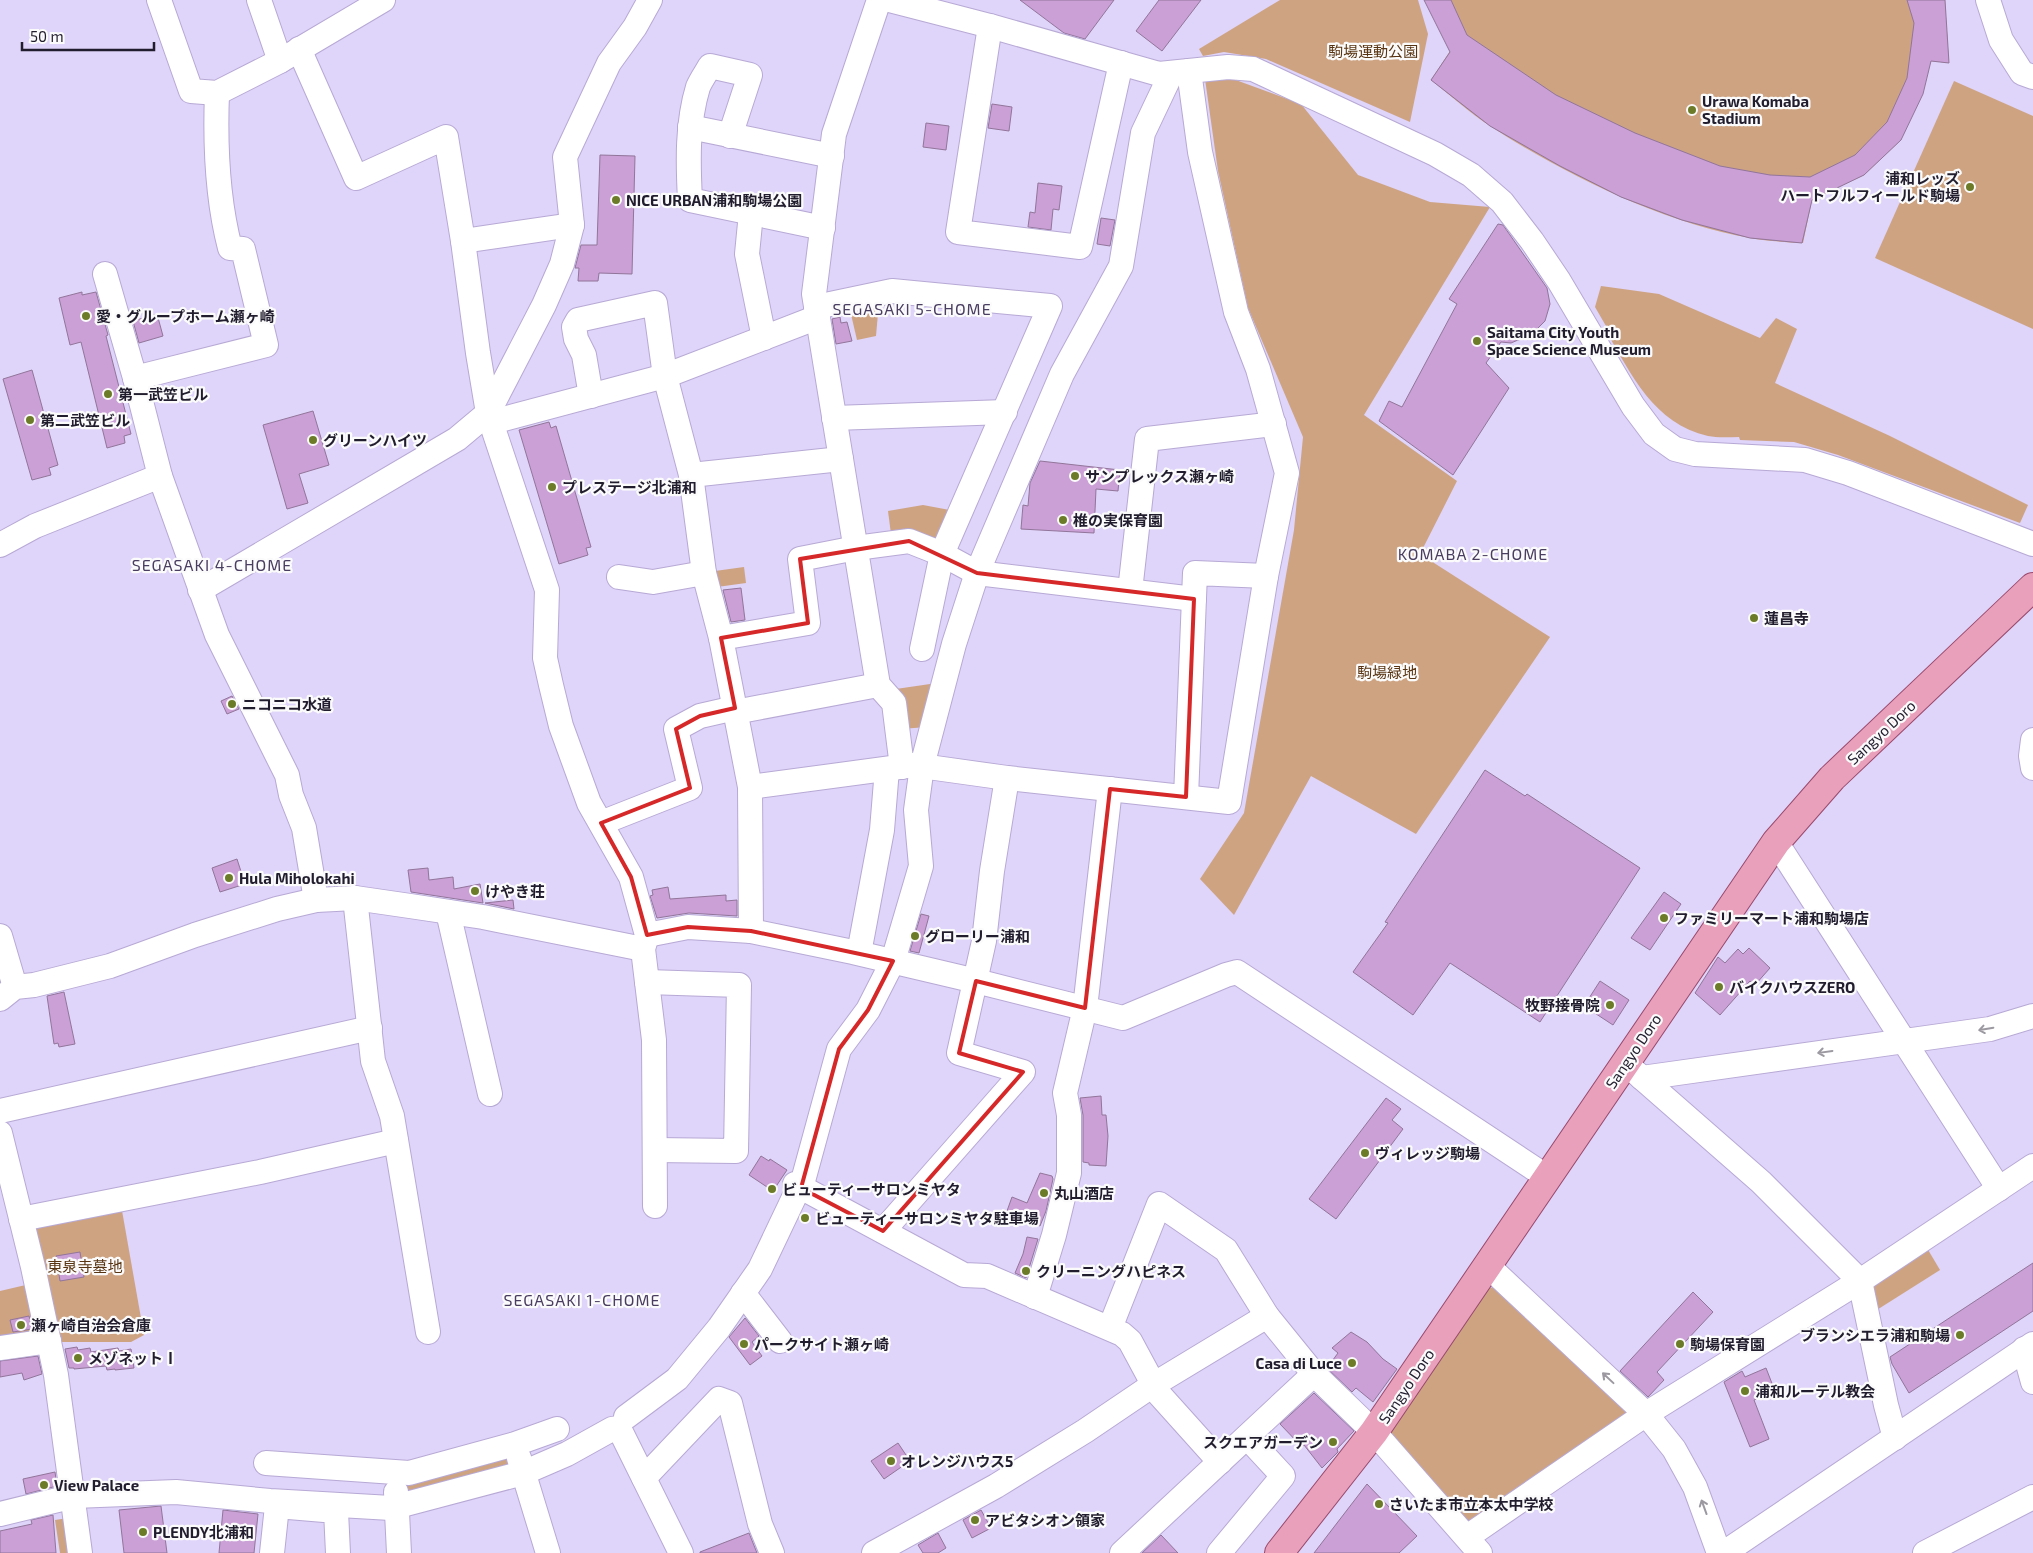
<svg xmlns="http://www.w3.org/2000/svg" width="2033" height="1553" viewBox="0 0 2033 1553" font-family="'Exo 2','Noto Sans JP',sans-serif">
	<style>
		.green { fill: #cea382 }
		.building { fill: #caa0d6; stroke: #92759a }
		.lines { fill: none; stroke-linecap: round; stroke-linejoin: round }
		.minor-casing { stroke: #b7a9d5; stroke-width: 26 }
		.major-casing { stroke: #99496c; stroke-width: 30 }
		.minor { stroke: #fff; stroke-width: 24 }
		.major { stroke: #e8a0bb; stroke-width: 28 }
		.oneway { stroke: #9c99a1 }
		.marked { fill: none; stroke: #d62828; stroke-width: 4; stroke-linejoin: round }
		.poi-dot { fill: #6c7b28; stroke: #fbfbfb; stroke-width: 2 }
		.labels { text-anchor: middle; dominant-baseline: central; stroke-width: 4.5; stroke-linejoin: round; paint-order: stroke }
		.park-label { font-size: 15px; fill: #593412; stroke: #fbfbfb }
		.poi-label { font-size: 15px; font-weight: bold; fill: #221d2e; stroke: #fbfbfb; text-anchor: start }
		.street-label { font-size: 15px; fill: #221d2e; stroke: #fbfbfb }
		.neighbourhood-label { font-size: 16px; letter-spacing: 1px; fill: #493d62; stroke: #fbfbfb }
	</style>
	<rect width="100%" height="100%" fill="#dfd4f9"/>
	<g class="green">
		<polygon points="1280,0 1418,0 1428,34 1410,122 1266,59 1224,52 1203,56 1199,49"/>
		<path d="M1427,0H1945L1949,63L1931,61L1901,140L1864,175L1812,200L1803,243C1785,242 1767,241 1750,238C1663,223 1564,174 1490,126C1470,113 1450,95 1431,80L1450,51Z"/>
		<polygon points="1205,79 1233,79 1301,104 1358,175 1430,202 1490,207 1364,415 1457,481 1420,554 1550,637 1416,834 1311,776 1234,915 1200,879 1244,813 1294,530 1303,437 1248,308 1218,171"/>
		<polygon points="1954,81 2033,116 2033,329 1875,258"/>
		<path d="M1601,286L1659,294L1760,338L1776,318L1797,329L1775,383L1890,436L2028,505L2020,523L1838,455L1794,442L1740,440L1739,437C1729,437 1718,438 1708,436C1654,424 1631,374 1606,331V326L1595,307Z"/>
		<polygon points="879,302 876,336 857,340 850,310"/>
		<polygon points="923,505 955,511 942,543 891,534 888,511"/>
		<polygon points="744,567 746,583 717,587 715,571"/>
		<polygon points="937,683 927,727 901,729 889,690"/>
		<polygon points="121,1205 144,1335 131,1342 55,1342 31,1224"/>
		<polygon points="1924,1243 1940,1270 1872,1313 1870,1280"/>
		<polygon points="30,1284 41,1337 0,1342 0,1291"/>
		<polygon points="1496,1287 1630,1415 1467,1524 1392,1441 1389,1431 1488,1288"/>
		<polygon points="503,1453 518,1471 401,1502 400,1484"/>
		<polygon points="68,1518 73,1553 60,1553 55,1520"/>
	</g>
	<g class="building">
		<polygon points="1020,0 1114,0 1085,39 1064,33"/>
		<polygon points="1159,0 1201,0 1162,51 1136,31"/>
		<polygon points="1424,0 1451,0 1467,35 1556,95 1635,133 1720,166 1770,175 1810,177 1855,155 1887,122 1907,78 1914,23 1907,0 1945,0 1949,63 1931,61 1923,94 1901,140 1864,175 1812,200 1802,243 1750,238 1682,220 1621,197 1560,166 1490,126 1431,80 1450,52"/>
		<polygon points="992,104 1012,107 1009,131 988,128"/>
		<polygon points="926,123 949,126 946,150 923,147"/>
		<polygon points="600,155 635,156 632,274 599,273 598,281 578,281 579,268 575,268 581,245 597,245"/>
		<polygon points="1038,183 1062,186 1059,210 1053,209 1051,230 1028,227 1030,212 1035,213"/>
		<polygon points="1101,218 1115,220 1110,246 1097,244"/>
		<polygon points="1498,224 1503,225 1547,288 1550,304 1545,321 1532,334 1511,343 1501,342 1486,363 1509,388 1453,475 1379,421 1389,401 1402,407 1457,304 1449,299"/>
		<polygon points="82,292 82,295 96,292 108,335 106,336 131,434 124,436 125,443 107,448 81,342 70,345 59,298"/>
		<polygon points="157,314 163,336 139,343 133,321"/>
		<polygon points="840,317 841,323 847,322 852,341 836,344 832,319"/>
		<polygon points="32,370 58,465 49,468 51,475 32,480 3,379"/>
		<polygon points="313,411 329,465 299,474 308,503 287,509 263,425"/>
		<polygon points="549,422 551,428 556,426 591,547 586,548 588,555 559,564 519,430"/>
		<polygon points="1040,461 1120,470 1118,491 1096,489 1094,533 1021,529 1023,505 1028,506 1030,483"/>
		<polygon points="741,588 745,620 731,622 723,590"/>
		<polygon points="232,696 239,709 227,714 221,701"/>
		<polygon points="1485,770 1525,796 1527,794 1640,868 1540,1022 1450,963 1413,1015 1353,972 1388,923 1385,922"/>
		<polygon points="237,859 245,884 220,892 212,868"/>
		<polygon points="428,868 429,880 453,877 454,889 480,884 483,903 411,892 408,870"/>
		<polygon points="668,887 670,899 726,895 726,901 737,900 737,916 689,913 657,918 650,896 653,895 652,890"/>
		<polygon points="1664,892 1681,904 1650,950 1631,938"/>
		<polygon points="513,900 514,909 485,903"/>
		<polygon points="921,914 929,916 919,953 910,951"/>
		<polygon points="1749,948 1770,968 1755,985 1750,981 1720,1015 1695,993 1718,957 1725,963 1738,949 1743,954"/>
		<polygon points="1600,981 1629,1000 1613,1025 1584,1006"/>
		<polygon points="64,992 75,1044 59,1047 58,1043 54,1044 47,996"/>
		<polygon points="1101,1096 1102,1115 1106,1115 1108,1136 1106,1166 1089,1165 1089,1163 1083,1162 1083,1115 1080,1098"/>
		<polygon points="1386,1098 1401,1109 1392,1120 1403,1129 1336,1219 1309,1199"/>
		<polygon points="761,1156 769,1161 770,1159 787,1170 773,1191 749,1175"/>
		<polygon points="1040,1173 1052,1176 1053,1179 1046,1211 1040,1226 1014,1216 1015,1214 1007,1211 1012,1197 1027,1203"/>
		<polygon points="1027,1237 1038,1239 1026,1278 1015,1273 1023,1254"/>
		<polygon points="80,1252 84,1277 60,1281 56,1256"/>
		<polygon points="2033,1263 2033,1311 1909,1393 1892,1364 1890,1357"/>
		<polygon points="1693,1292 1713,1312 1657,1372 1664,1380 1648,1397 1620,1371"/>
		<polygon points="29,1316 32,1329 13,1332 10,1320"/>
		<polygon points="745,1318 759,1336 752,1342 762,1356 750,1365 729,1337"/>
		<polygon points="1351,1332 1367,1342 1383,1359 1397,1369 1373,1402 1356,1388 1352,1392 1327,1368 1338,1353 1332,1348"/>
		<polygon points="77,1347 78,1350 90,1348 91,1352 118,1348 119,1351 131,1349 134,1368 115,1370 115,1369 107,1370 106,1366 74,1369 74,1368 69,1368 65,1349"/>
		<polygon points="38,1356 42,1374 24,1380 22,1373 0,1377 0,1361"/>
		<polygon points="1766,1368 1773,1386 1769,1395 1754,1400 1769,1439 1750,1447 1724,1382 1742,1371 1745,1377"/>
		<polygon points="1314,1393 1354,1431 1337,1449 1338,1452 1322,1468 1304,1445 1302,1447 1280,1424"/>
		<polygon points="898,1443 910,1461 884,1479 871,1461"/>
		<polygon points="55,1472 57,1486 26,1494 23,1479"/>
		<polygon points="1367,1484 1417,1536 1399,1553 1314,1553"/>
		<polygon points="161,1506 167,1553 124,1553 119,1510"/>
		<polygon points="223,1510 258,1514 254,1553 219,1553"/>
		<polygon points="981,1510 991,1528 972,1538 963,1520"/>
		<polygon points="53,1515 56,1553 0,1553 0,1531 32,1524 31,1520"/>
		<polygon points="749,1533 757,1553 700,1553 700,1552"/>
		<polygon points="938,1533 946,1548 938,1553 923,1553 918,1545"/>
		<polygon points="1161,1535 1178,1553 1142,1553"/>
	</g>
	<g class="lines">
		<defs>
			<g id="minor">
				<polyline points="159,0 191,91 217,93 280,61 383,0"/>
				<polyline points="259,0 280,61"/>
				<polyline points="879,0 834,134 814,294 878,685 894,703 902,767"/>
				<polyline points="889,0 990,26 1159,74 1228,67 1253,69 1435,154 1471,175 1502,202 1532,241 1559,281 1633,406 1654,434 1675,449 1695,454 1805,460 1848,473 2033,544"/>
				<polyline points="1988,0 2001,40 2022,73 2033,77"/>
				<polyline points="990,26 958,232 1080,247 1121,63"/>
				<polyline points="299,49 356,178 446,137 463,241 478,353 488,413 547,590 545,658 551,685 561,726 589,803 631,877 647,935 643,949 654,1040 655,1206"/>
				<polyline points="690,127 832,156"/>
				<path d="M730,136L750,75L710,66C706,73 701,80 698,87C687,123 688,162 690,200L823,228"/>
				<polyline points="751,213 747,254 764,338"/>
				<polyline points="463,241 572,225"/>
				<polyline points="105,274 135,378 160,476 217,635 287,775 291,795 304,828 316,900"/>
				<polyline points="816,307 892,291 1050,306 942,554 922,649"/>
				<path d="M135,378L266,345L243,249L230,248C217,198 215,144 217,93"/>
				<polyline points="591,396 584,355 576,339 574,327 578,320 655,303 665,376 691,475 704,573 721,638 750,787 751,931"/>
				<polyline points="834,418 1005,412"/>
				<polyline points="492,422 665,376 818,317"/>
				<polyline points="691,475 841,459"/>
				<polyline points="0,545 35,526 160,476"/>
				<polyline points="619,577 653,582 704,573"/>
				<polyline points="200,590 457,439 488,413 544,305 562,264 572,225 565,157 609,63 635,27 650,0"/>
				<polyline points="1130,591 1147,439 1274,424"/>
				<polyline points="721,638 808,623 800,559 856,548 909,541 942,554 977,573 1194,599"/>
				<polyline points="735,712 878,685"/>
				<polyline points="2033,740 2031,756 2033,768"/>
				<polyline points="750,787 914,765 1007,778 1229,802 1266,576 1287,473 1258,369 1236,312 1200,152 1189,71"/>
				<polyline points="1186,797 1195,573 1266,576"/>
				<polyline points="601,823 690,788 676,729 700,716 735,708"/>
				<polyline points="1776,842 1999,1189"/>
				<polyline points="355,898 373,1061 392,1116 428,1332"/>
				<polyline points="448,912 490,1094"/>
				<polyline points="647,935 688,927 751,931 853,952 976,981 1123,1018 1226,975 1237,972 1547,1177"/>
				<polyline points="0,936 15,987"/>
				<polyline points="859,953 882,830 887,769"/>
				<polyline points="647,982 739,985 736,1151 655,1150"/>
				<polyline points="0,999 15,987 34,985 110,966 195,935 277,909 316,900 355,898 410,906 483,917 643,949"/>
				<polyline points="1625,1063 1761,1182 1860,1281 1886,1405 1895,1438"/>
				<polyline points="1642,1078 1990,1029 2033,1016"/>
				<polyline points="0,1111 370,1028"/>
				<polyline points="0,1133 33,1267 56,1375 80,1553"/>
				<polyline points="795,1184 964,1275 987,1276 1122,1334 1130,1341 1158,1393 1220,1462"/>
				<polyline points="801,1188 839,1049 868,1010 893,961 921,866 916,810 922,766 954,644 977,573 1062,374 1121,266 1143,133 1171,74"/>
				<polyline points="21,1219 260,1172 396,1141"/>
				<polyline points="883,1231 1023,1072 959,1053 984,941 992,871 1007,778"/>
				<polyline points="1488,1266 1646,1414 1674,1449 1695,1487 1719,1553"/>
				<polyline points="743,1293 780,1341"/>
				<polyline points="1035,1297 1054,1235 1069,1173 1069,1115 1065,1093 1085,1008 1110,789"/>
				<polyline points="1110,1328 1159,1204 1226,1250 1267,1316 1314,1374 1374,1432 1480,1553"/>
				<polyline points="0,1348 49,1341"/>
				<polyline points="2024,1349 2033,1382"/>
				<polyline points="626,1417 677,1379 719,1328 760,1269 799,1187"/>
				<polyline points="519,1458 548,1553"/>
				<polyline points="266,1463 409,1473 515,1444 557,1429"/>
				<polyline points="644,1478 719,1399 730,1403 760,1524 772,1553"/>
				<polyline points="396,1492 399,1553"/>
				<polyline points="0,1514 74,1496 176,1492 270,1501 391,1508 523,1473 567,1454 612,1429 619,1428 681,1553"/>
				<polyline points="1467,1537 1646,1414 1860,1281 2033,1166"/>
				<polyline points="272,1553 277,1506 336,1511 338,1553"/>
				<polyline points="874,1553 996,1486 1085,1431 1153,1385 1267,1316"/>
				<polyline points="1122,1553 1314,1374"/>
				<polyline points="1219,1553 1283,1476 1247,1437"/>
				<polyline points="1724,1553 2033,1344"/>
				<polyline points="1925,1553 2033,1497"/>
			</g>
			<polyline id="major" points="1279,1553 1374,1432 1776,842 1832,778 2033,587"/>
		</defs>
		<use href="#minor" class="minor-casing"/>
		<use href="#major" class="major-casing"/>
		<use href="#minor" class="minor"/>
		<use href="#major" class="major"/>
	</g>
	<defs><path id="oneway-shaft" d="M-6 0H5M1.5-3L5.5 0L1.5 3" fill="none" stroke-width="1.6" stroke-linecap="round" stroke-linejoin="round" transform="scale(1.25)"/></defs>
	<g class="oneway">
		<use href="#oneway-shaft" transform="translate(1986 1029) rotate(170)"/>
		<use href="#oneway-shaft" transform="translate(1825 1052) rotate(172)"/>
		<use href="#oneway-shaft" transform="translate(1608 1378) rotate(-137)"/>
		<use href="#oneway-shaft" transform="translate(1704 1507) rotate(-110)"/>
	</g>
	<path class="marked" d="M909,541L977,573L1194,599L1186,797L1110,789L1085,1008L976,981L959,1053L1023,1072L883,1231L801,1188L839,1049L868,1010L893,961L751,931L688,927L647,935L631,877L601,823L690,788L676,729L700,716L735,708L721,638L808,623L800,559Z"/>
	<g class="poi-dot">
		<circle cx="1692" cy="110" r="5"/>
		<circle cx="1970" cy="187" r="5"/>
		<circle cx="616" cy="200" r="5"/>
		<circle cx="86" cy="316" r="5"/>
		<circle cx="1477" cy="341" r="5"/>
		<circle cx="108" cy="394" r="5"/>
		<circle cx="30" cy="420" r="5"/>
		<circle cx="313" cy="440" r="5"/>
		<circle cx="1075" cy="476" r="5"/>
		<circle cx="552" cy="487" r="5"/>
		<circle cx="1063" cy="520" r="5"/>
		<circle cx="1754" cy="618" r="5"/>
		<circle cx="232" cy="704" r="5"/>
		<circle cx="229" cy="878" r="5"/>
		<circle cx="475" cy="891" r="5"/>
		<circle cx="1664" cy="918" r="5"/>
		<circle cx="915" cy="936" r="5"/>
		<circle cx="1719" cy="987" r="5"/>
		<circle cx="1610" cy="1005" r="5"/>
		<circle cx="1365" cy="1153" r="5"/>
		<circle cx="772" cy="1189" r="5"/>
		<circle cx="1044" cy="1193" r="5"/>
		<circle cx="805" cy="1218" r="5"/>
		<circle cx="1026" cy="1271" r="5"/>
		<circle cx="21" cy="1325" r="5"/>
		<circle cx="1960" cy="1335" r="5"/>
		<circle cx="744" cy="1344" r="5"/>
		<circle cx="1680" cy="1344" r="5"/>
		<circle cx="78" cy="1358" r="5"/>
		<circle cx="1352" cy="1363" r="5"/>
		<circle cx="1745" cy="1391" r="5"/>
		<circle cx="1333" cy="1442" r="5"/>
		<circle cx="891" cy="1461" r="5"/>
		<circle cx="44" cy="1485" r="5"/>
		<circle cx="1379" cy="1504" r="5"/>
		<circle cx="975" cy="1520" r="5"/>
		<circle cx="143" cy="1532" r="5"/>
	</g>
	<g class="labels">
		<g class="park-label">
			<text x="1373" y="51">駒場運動公園</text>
			<text x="1387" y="672">駒場緑地</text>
			<text x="85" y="1266">東泉寺墓地</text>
		</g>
		<g class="poi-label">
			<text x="1702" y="101">Urawa Komaba<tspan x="1702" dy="17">Stadium</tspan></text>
			<text x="1960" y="178" text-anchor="end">浦和レッズ<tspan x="1960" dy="17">ハートフルフィールド駒場</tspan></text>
			<text x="626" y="200">NICE URBAN浦和駒場公園</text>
			<text x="96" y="316">愛・グループホーム瀬ヶ崎</text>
			<text x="1487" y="332">Saitama City Youth<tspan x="1487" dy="17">Space Science Museum</tspan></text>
			<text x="118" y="394">第一武笠ビル</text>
			<text x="40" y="420">第二武笠ビル</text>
			<text x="323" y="440">グリーンハイツ</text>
			<text x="1085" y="476">サンプレックス瀬ヶ崎</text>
			<text x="562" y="487">プレステージ北浦和</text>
			<text x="1073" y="520">椎の実保育園</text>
			<text x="1764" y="618">蓮昌寺</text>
			<text x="242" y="704">ニコニコ水道</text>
			<text x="239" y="878">Hula Miholokahi</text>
			<text x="485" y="891">けやき荘</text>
			<text x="1674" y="918">ファミリーマート浦和駒場店</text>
			<text x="925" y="936">グローリー浦和</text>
			<text x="1729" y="987">バイクハウスZERO</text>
			<text x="1600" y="1005" text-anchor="end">牧野接骨院</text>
			<text x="1375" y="1153">ヴィレッジ駒場</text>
			<text x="782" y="1189">ビューティーサロンミヤタ</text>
			<text x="1054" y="1193">丸山酒店</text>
			<text x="815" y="1218">ビューティーサロンミヤタ駐車場</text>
			<text x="1036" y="1271">クリーニングハピネス</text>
			<text x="31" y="1325">瀬ヶ崎自治会倉庫</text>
			<text x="1950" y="1335" text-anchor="end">ブランシエラ浦和駒場</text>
			<text x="754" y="1344">パークサイト瀬ヶ崎</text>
			<text x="1690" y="1344">駒場保育園</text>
			<text x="88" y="1358">メゾネットⅠ</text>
			<text x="1342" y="1363" text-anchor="end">Casa di Luce</text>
			<text x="1755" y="1391">浦和ルーテル教会</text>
			<text x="1323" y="1442" text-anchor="end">スクエアガーデン</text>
			<text x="901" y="1461">オレンジハウス5</text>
			<text x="54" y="1485">View Palace</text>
			<text x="1389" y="1504">さいたま市立本太中学校</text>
			<text x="985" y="1520">アビタシオン領家</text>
			<text x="153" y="1532">PLENDY北浦和</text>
		</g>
		<g class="street-label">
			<text transform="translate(1881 732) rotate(-43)">Sangyo Doro</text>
			<text transform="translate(1633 1051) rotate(-56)">Sangyo Doro</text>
			<text transform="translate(1406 1386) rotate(-56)">Sangyo Doro</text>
		</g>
		<g class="neighbourhood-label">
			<text x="912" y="308">SEGASAKI 5-CHOME</text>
			<text x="1473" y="553">KOMABA 2-CHOME</text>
			<text x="212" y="564">SEGASAKI 4-CHOME</text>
			<text x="582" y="1299">SEGASAKI 1-CHOME</text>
		</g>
	</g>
	<path d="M22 42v8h132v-8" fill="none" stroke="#221d2e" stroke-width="2.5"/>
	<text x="30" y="42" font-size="15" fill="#221d2e" stroke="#fbfbfb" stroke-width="4" paint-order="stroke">50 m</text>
</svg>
